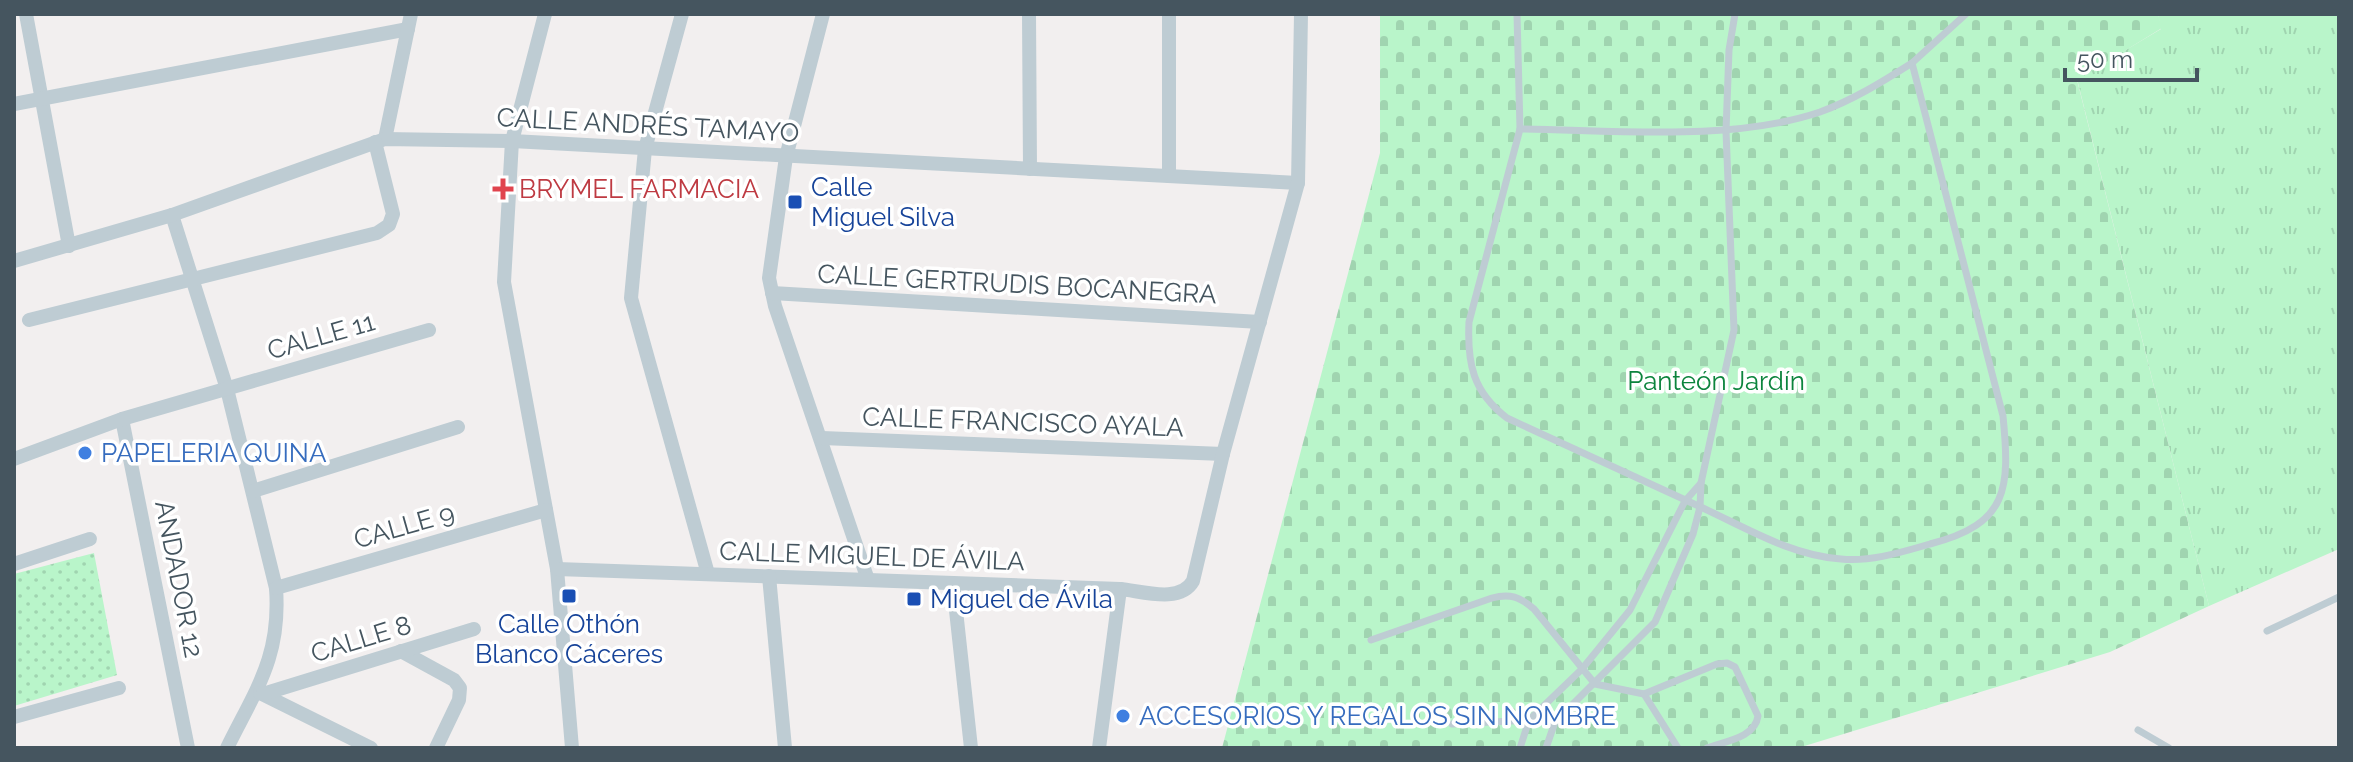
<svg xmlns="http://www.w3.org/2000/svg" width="2353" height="762" viewBox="0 0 2353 762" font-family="Raleway,sans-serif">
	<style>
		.grass { fill: url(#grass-tufts) }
		.cemetery { fill: url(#cemetery-stones) }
		.park { fill: url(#park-dots) }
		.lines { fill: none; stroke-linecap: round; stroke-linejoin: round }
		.lane { stroke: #beccd3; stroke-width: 7 }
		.street { stroke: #beccd3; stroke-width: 14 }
		.health-dot { fill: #e0444e; stroke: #fff; stroke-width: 3 }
		.transit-dot { fill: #1a4fb4; stroke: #fff; stroke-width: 3 }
		.shop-dot { fill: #3f7fe0; stroke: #fff; stroke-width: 3 }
		.labels { text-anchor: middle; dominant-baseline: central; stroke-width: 7; stroke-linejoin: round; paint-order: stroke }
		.street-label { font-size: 26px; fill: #45555f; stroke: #fff }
		.transit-label { font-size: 26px; fill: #164399; stroke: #fff; text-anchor: start }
		.health-label { font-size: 26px; fill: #be3a42; stroke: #fff; text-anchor: start }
		.park-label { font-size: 26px; fill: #0c843d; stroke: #fff }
		.shop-label { font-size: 26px; fill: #366cbe; stroke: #fff; text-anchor: start }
	</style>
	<defs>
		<pattern id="grass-tufts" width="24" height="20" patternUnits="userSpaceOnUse" patternTransform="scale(2)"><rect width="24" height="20" fill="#b9f5ca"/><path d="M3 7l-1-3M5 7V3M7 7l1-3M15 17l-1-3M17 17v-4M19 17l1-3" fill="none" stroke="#a0d4b0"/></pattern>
		<pattern id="cemetery-stones" width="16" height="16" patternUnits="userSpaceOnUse" patternTransform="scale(2)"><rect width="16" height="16" fill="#b9f5ca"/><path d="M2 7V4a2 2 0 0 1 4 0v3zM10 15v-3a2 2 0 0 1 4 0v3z" fill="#a0d4b0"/></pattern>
		<pattern id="park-dots" width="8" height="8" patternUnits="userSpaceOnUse" patternTransform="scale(2)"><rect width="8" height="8" fill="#b9f5ca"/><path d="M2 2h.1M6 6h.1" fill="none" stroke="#a0d4b0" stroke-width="1.8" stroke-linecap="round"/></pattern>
	</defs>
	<rect width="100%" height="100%" fill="#f2efef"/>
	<polygon class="grass" points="2158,14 2339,14 2339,549 2209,606 2077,79 2161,29"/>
	<polygon class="cemetery" points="1380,14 2158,14 2162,28 2077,80 2209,606 2110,652 1798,748 1222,748 1380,153"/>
	<polygon class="park" points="94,553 117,675 14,706 14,574"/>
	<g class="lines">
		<g class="lane">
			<polyline points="1517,14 1520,129"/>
			<path d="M1912,63L2003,416C2010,488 2009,524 1930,544C1902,552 1871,562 1841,559C1793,556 1748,529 1705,509C1639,479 1573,449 1507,418C1473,392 1467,364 1469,322L1520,129C1614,130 1731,142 1820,112C1853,100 1882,82 1912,63Z"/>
			<polyline points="1912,63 1966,14"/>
			<polyline points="2267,631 2339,597"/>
			<path d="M1371,640L1492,598C1510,593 1520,597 1534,609L1595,684L1644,694L1678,748"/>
			<path d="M1644,694L1717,664L1727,663L1735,667L1758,716C1755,738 1725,741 1707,748"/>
			<polyline points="1452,724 1529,720 1555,722"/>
			<polyline points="2138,730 2169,748"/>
			<polyline points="1520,748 1529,720 1582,669 1630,610 1685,501 1701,483"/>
			<polyline points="1546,748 1555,722 1655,622 1693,534 1700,507 1701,483 1734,330 1726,131 1729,50 1735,14"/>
		</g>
		<g class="street">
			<polyline points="26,14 69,246"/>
			<polyline points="545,14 512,141 504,282 557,569 572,748"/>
			<polyline points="682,14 645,149 631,298 708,574"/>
			<polyline points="823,14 786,157 769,278 775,306 868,580"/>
			<polyline points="1029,14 1030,169"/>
			<polyline points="14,104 408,29"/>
			<polyline points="385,139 411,14"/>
			<polyline points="1169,176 1169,14"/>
			<path d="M172,215L227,389L276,588C281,657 256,689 227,748"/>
			<polyline points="14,261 172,215 385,139 512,141 1298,183"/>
			<polyline points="772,293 1260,322"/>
			<polyline points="29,320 377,233 389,225 393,214 375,142"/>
			<polyline points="122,419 188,748"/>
			<polyline points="822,438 1223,454"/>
			<polyline points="14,459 122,419 429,330"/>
			<polyline points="253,491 458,427"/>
			<polyline points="14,564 90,539"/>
			<path d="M557,569L1120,589C1142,591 1180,604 1193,581L1223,454L1298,183L1301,14"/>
			<polyline points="769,576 785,748"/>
			<polyline points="953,583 971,748"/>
			<polyline points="276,588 546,510"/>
			<polyline points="401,651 454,680 460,688 459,700 436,748"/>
			<polyline points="260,693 371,748"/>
			<polyline points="263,694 474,629"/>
			<polyline points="14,717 119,688"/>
			<polyline points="1099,748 1120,589"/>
		</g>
	</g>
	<path class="health-dot" d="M499 177h8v8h8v8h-8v8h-8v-8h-8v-8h8z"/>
	<g class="transit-dot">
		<rect x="787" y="194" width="16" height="16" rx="4"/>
		<rect x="561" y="588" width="16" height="16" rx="4"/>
		<rect x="906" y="591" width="16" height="16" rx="4"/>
	</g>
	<g class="shop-dot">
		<circle cx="85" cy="453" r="8"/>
		<circle cx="1123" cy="716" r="8"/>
	</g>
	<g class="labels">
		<g class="street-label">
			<text transform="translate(648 125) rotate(3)">CALLE ANDRÉS TAMAYO</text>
			<text transform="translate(1017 284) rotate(3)">CALLE GERTRUDIS BOCANEGRA</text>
			<text transform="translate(321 336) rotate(-16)">CALLE 11</text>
			<text transform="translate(1023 422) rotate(2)">CALLE FRANCISCO AYALA</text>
			<text transform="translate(404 526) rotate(-16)">CALLE 9</text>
			<text transform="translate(872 556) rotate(2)">CALLE MIGUEL DE ÁVILA</text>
			<text transform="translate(179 579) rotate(79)">ANDADOR 12</text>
			<text transform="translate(361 639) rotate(-17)">CALLE 8</text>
		</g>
		<g class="transit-label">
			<text x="811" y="187">Calle<tspan x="811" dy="30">Miguel Silva</tspan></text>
			<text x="930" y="599">Miguel de Ávila</text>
			<text x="569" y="624" text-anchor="middle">Calle Othón<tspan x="569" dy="30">Blanco Cáceres</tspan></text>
		</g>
		<g class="health-label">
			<text x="519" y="189">BRYMEL FARMACIA</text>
		</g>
		<g class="park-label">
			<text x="1716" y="381">Panteón Jardín</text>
		</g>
		<g class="shop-label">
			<text x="101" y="453">PAPELERIA QUINA</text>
			<text x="1139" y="716">ACCESORIOS Y REGALOS SIN NOMBRE</text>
		</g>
	</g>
	<rect width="2353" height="762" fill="none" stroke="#45555f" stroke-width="32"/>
	<path d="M2065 68v12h132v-12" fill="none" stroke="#45555f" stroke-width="4"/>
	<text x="2077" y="68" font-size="24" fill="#45555f" stroke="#ffffff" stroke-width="6" paint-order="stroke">50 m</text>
</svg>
